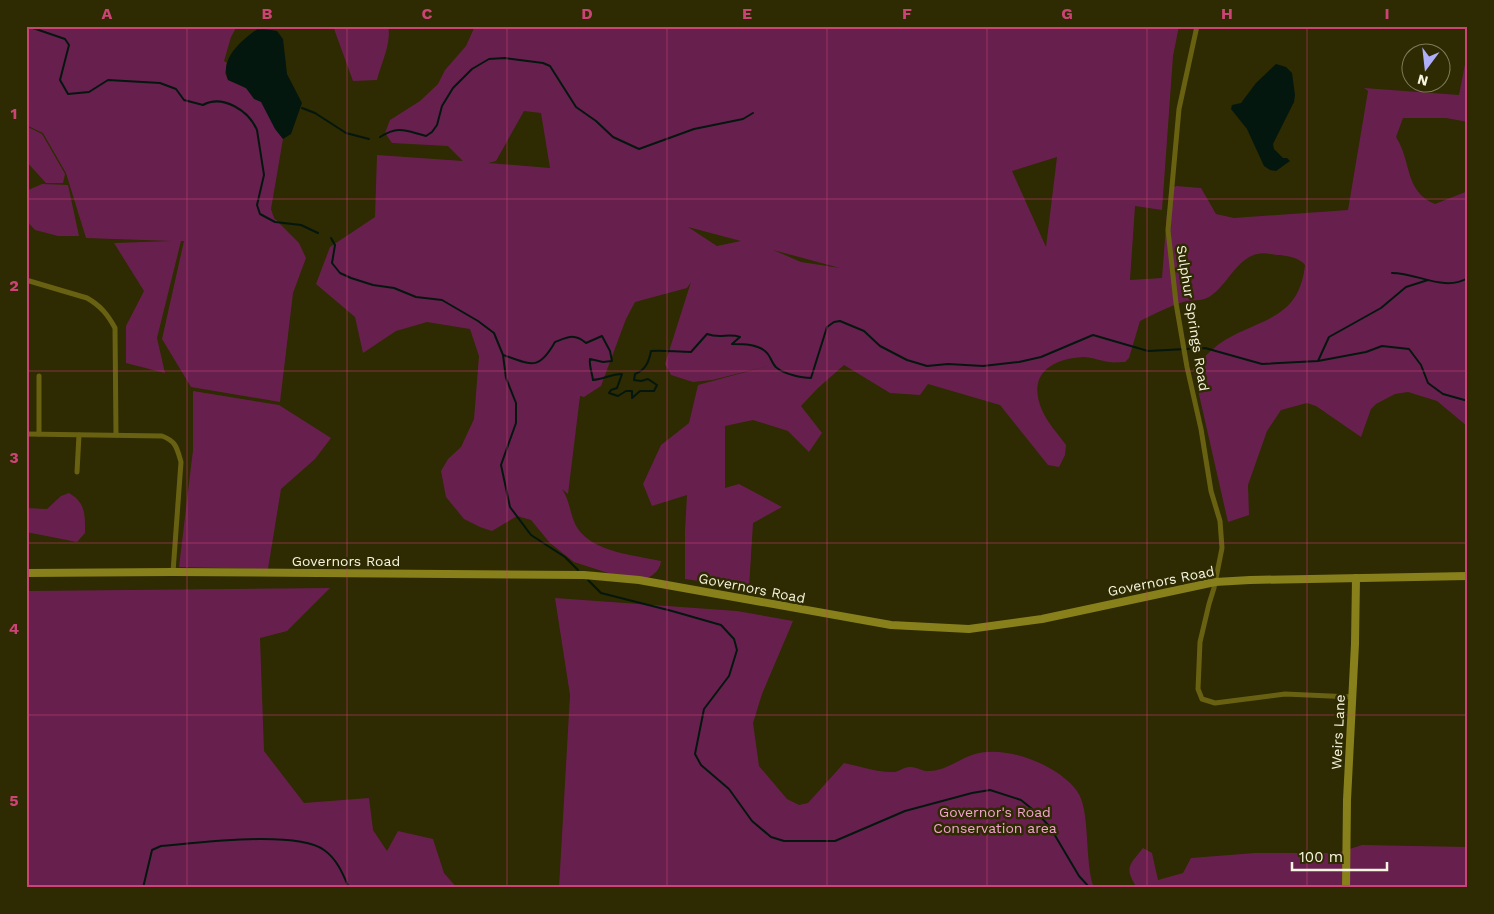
<svg xmlns="http://www.w3.org/2000/svg" width="1494" height="914" viewBox="0 0 1494 914" font-family="'Work Sans',sans-serif">
	<style>
		.green { fill: #67204e; fill-rule: evenodd }
		.water { fill: #04170f }
		.lines { fill: none; stroke-linecap: round; stroke-linejoin: round }
		.stream { stroke: #04170f; stroke-width: 2 }
		.street { stroke: #686111; stroke-width: 5 }
		.secondary { stroke: #88801a; stroke-width: 8 }
		.grid { fill: none; stroke: #cc4475; stroke-width: 1; stroke-opacity: 0.55 }
		.labels { text-anchor: middle; dominant-baseline: central; stroke-width: 5; stroke-linejoin: round; paint-order: stroke }
		.street-label { font-size: 14px; fill: #f6f5df; stroke: #2e2a01 }
		.park-label { font-size: 14px; fill: #f4a4d2; stroke: #2e2a01 }
		.neatline { fill: none; stroke: #cc4475; stroke-width: 2 }
		.grid-label { font-size: 16px; text-anchor: middle; font-weight: bold; fill: #cc4475 }
	</style>
	<rect width="100%" height="100%" fill="#2e2a01"/>
	<g class="green">
		<path d="M26,26H237L231,37L224,61L227,63L225,73L228,80C240,85 252,90 261,101C270,112 273,127 283,139L271,209L274,218L299,243L306,258L293,293L280,402L191,387L162,339L184,241H181L157,338L165,373L126,363V326L144,291L114,243L172,241L86,238L66,173L43,133L26,125Z"/>
		<path d="M333,26H388C392,42 381,64 377,80L353,81Z"/>
		<path d="M475,26H1179L1173,56L1162,210L1135,206L1130,280L1162,278L1167,212L1172,188L1176,186L1201,188L1216,214L1234,218L1348,210L1368,91L1364,88L1459,95L1468,49V122L1446,118H1403L1396,137C1412,162 1404,191 1435,204L1468,191V426H1467L1437,401L1408,392L1395,394L1376,404L1371,409L1361,437L1316,406L1307,403L1281,410L1267,431L1248,485L1249,515L1228,522L1193,368C1201,360 1210,351 1219,344C1257,318 1299,322 1305,265C1300,258 1288,256 1280,255C1273,255 1264,252 1257,254C1236,259 1227,286 1209,297C1200,302 1192,299 1183,302C1168,307 1154,314 1140,321L1129,358L1125,362C1120,362 1114,363 1109,362C1101,361 1092,357 1083,357C1050,359 1027,375 1042,410C1047,422 1058,434 1066,445L1065,455L1059,467L1048,465L1000,405L928,384L920,395L890,393L844,365L817,389L801,406L822,433L809,452L788,431L753,420L725,426V488L739,484L782,507L753,523L749,588L685,579V531L687,495L652,506L643,484L661,445L689,423L698,385L768,366L712,380L693,382L671,375L665,364L691,282L687,288L635,302L626,319L601,386L584,397L580,396L568,494L562,489C570,500 570,517 578,529C595,553 635,555 661,561C660,573 648,578 639,583L574,562L550,543L531,520L517,516L492,531L480,527L464,519L446,497L441,471L448,459L461,447L474,419L479,356L470,329L427,322L396,331L363,353L355,317L316,284L330,247L375,217L377,155L463,161L448,146L392,143L385,133L390,120L420,101L438,84L445,70L466,46ZM524,111L541,113L550,168L488,163L496,161ZM1057,157L1046,247L1012,171ZM688,227L741,241L717,246ZM773,250L840,268L801,262Z"/>
		<polygon points="26,126 42,134 65,174 63,183 46,183 26,161"/>
		<polygon points="42,184 68,185 79,236 58,236 35,230 26,220 26,191"/>
		<polygon points="193,391 279,405 331,438 315,459 281,489 268,569 179,567 193,450"/>
		<path d="M69,493C86,503 85,515 85,533L77,542L26,532V508L47,509L61,496Z"/>
		<polygon points="330,588 287,631 260,638 264,751 304,803 369,798 373,830 387,851 398,831 433,839 444,873 457,888 26,888 26,591"/>
		<path d="M555,598L737,611L793,621L762,694L753,723L759,766L787,799L799,805L808,803L844,763C858,766 880,773 893,772C899,772 905,766 911,767C917,767 923,772 929,771C946,771 960,758 975,754C1007,745 1058,765 1077,791C1091,810 1084,862 1094,888H559L570,695Z"/>
		<path d="M1362,845L1468,847V888H1137C1124,867 1129,866 1143,848L1152,853L1158,880L1183,873L1191,858L1255,853H1337Z"/>
	</g>
	<g class="water">
		<path d="M259,28L277,31L283,39L287,74L302,103L291,134L283,139L275,129L261,102L254,99L246,88L228,80C219,58 243,39 259,28Z"/>
		<polygon points="1276,64 1286,67 1292,73 1295,95 1294,102 1273,144 1274,149 1283,158 1287,158 1290,161 1276,171 1270,170 1264,166 1247,129 1231,109 1232,105 1241,103 1256,83"/>
	</g>
	<g class="lines">
		<g class="stream">
			<path d="M27,26L65,39L69,45L60,80L68,94L89,92L108,80L160,83L176,89L184,100L203,105C223,94 249,111 257,130L264,175L257,205L260,214L275,222L301,225L318,233"/>
			<polyline points="302,108 315,113 346,133 369,139"/>
			<path d="M380,137C399,125 406,131 426,136L432,132L437,125L442,106L453,88L472,69L489,59L505,58L543,63L550,66L576,107L596,121L613,137L639,149L694,129L743,119L753,113"/>
			<polyline points="331,238 335,245 332,263 340,273 351,278 373,285 394,288 416,297 442,300 478,321 494,333 503,355 506,378 516,403 516,423 501,465 510,507 531,535 565,557 578,570"/>
			<path d="M1392,273C1418,273 1444,292 1468,278"/>
			<path d="M503,355C531,364 538,372 555,342C568,337 574,333 586,343L602,336L610,351L612,361L603,362L590,359C589,365 592,373 593,380C604,379 611,374 622,374L617,388L611,390L609,393L618,396L626,391H632V398L640,391H654L657,385L648,379L641,381L634,380L635,374C646,370 649,361 651,351C665,350 677,352 691,352L707,334C720,339 728,333 740,337L732,344C743,344 758,344 766,352C771,356 772,365 777,368C784,374 802,378 811,378L827,327L834,322L840,321L864,331L880,346L907,360L927,366L948,364L983,366L1019,362L1041,357L1093,335L1148,351L1205,348L1262,364L1318,361L1366,352L1382,346L1409,349L1421,365L1428,383L1443,394L1468,401"/>
			<polyline points="1318,361 1329,337 1381,308 1406,287 1428,280"/>
			<polyline points="588,580 601,593 672,611 721,625 734,639 737,650 729,676 704,709 695,754 701,765 729,789 752,821 771,837 784,841 835,841 905,811 972,793 990,790 1021,800 1037,813 1050,827 1079,876 1090,888"/>
			<path d="M143,888L152,850L161,846C197,843 296,830 324,850C337,859 343,874 349,888"/>
		</g>
		<g class="street">
			<polyline points="1197,26 1179,109 1168,230 1176,303 1187,367 1201,429 1211,491 1220,521 1222,548 1214,588 1209,604 1200,642 1198,689 1202,699 1215,703 1285,694 1352,697"/>
			<path d="M26,280L87,298C101,306 108,315 115,328L116,435"/>
			<polyline points="39,376 39,434"/>
			<path d="M26,434L162,436C176,441 177,448 181,462L173,572"/>
			<polyline points="77,472 79,435"/>
		</g>
		<g class="secondary">
			<polyline points="26,573 173,572 584,575 639,580 891,625 969,629 1042,619 1215,582 1250,580 1468,576"/>
			<polyline points="1346,888 1347,800 1355,644 1356,578"/>
		</g>
	</g>
	<path class="grid" d="M187,26V888M347,26V888M507,26V888M667,26V888M827,26V888M987,26V888M1147,26V888M1307,26V888M26,199H1468M26,371H1468M26,543H1468M26,715H1468"/>
	<g class="labels">
		<g class="street-label">
			<text transform="translate(1193 318) rotate(81)">Sulphur Springs Road</text>
			<text x="346" y="561">Governors Road</text>
			<text transform="translate(1161 581) rotate(-11)">Governors Road</text>
			<text transform="translate(752 588) rotate(11)">Governors Road</text>
			<text transform="translate(1338 732) rotate(-87)">Weirs Lane</text>
		</g>
		<g class="park-label">
			<text x="995" y="812">Governor's Road<tspan x="995" dy="16">Conservation area</tspan></text>
		</g>
	</g>
	<rect width="1494" height="914" fill="none" stroke="#2e2a01" stroke-width="55"/>
	<g transform="translate(1426 68) rotate(195)"><circle r="24" fill="#2e2a01" stroke="#7e7b5a"/>
	<path d="M0-4L9 19L0 12L-9 19Z" fill="#afaefa"/>
	<text y="-8" font-size="14" font-weight="bold" text-anchor="middle" fill="#f6f5df">N</text>
	</g>
	<path d="M1292 862v8h95v-8" fill="none" stroke="#f6f5df" stroke-width="2.5"/>
	<text x="1299" y="862" font-size="15" fill="#f6f5df" stroke="#2e2a01" stroke-width="4" paint-order="stroke">100 m</text>
	<rect x="28" y="28" width="1438" height="858" class="neatline"/>
	<g class="grid-label">
		<text x="107" y="19">A</text>
		<text x="267" y="19">B</text>
		<text x="427" y="19">C</text>
		<text x="587" y="19">D</text>
		<text x="747" y="19">E</text>
		<text x="907" y="19">F</text>
		<text x="1067" y="19">G</text>
		<text x="1227" y="19">H</text>
		<text x="1387" y="19">I</text>
		<text x="14" y="119">1</text>
		<text x="14" y="291">2</text>
		<text x="14" y="463">3</text>
		<text x="14" y="634">4</text>
		<text x="14" y="806">5</text>
	</g>
</svg>
